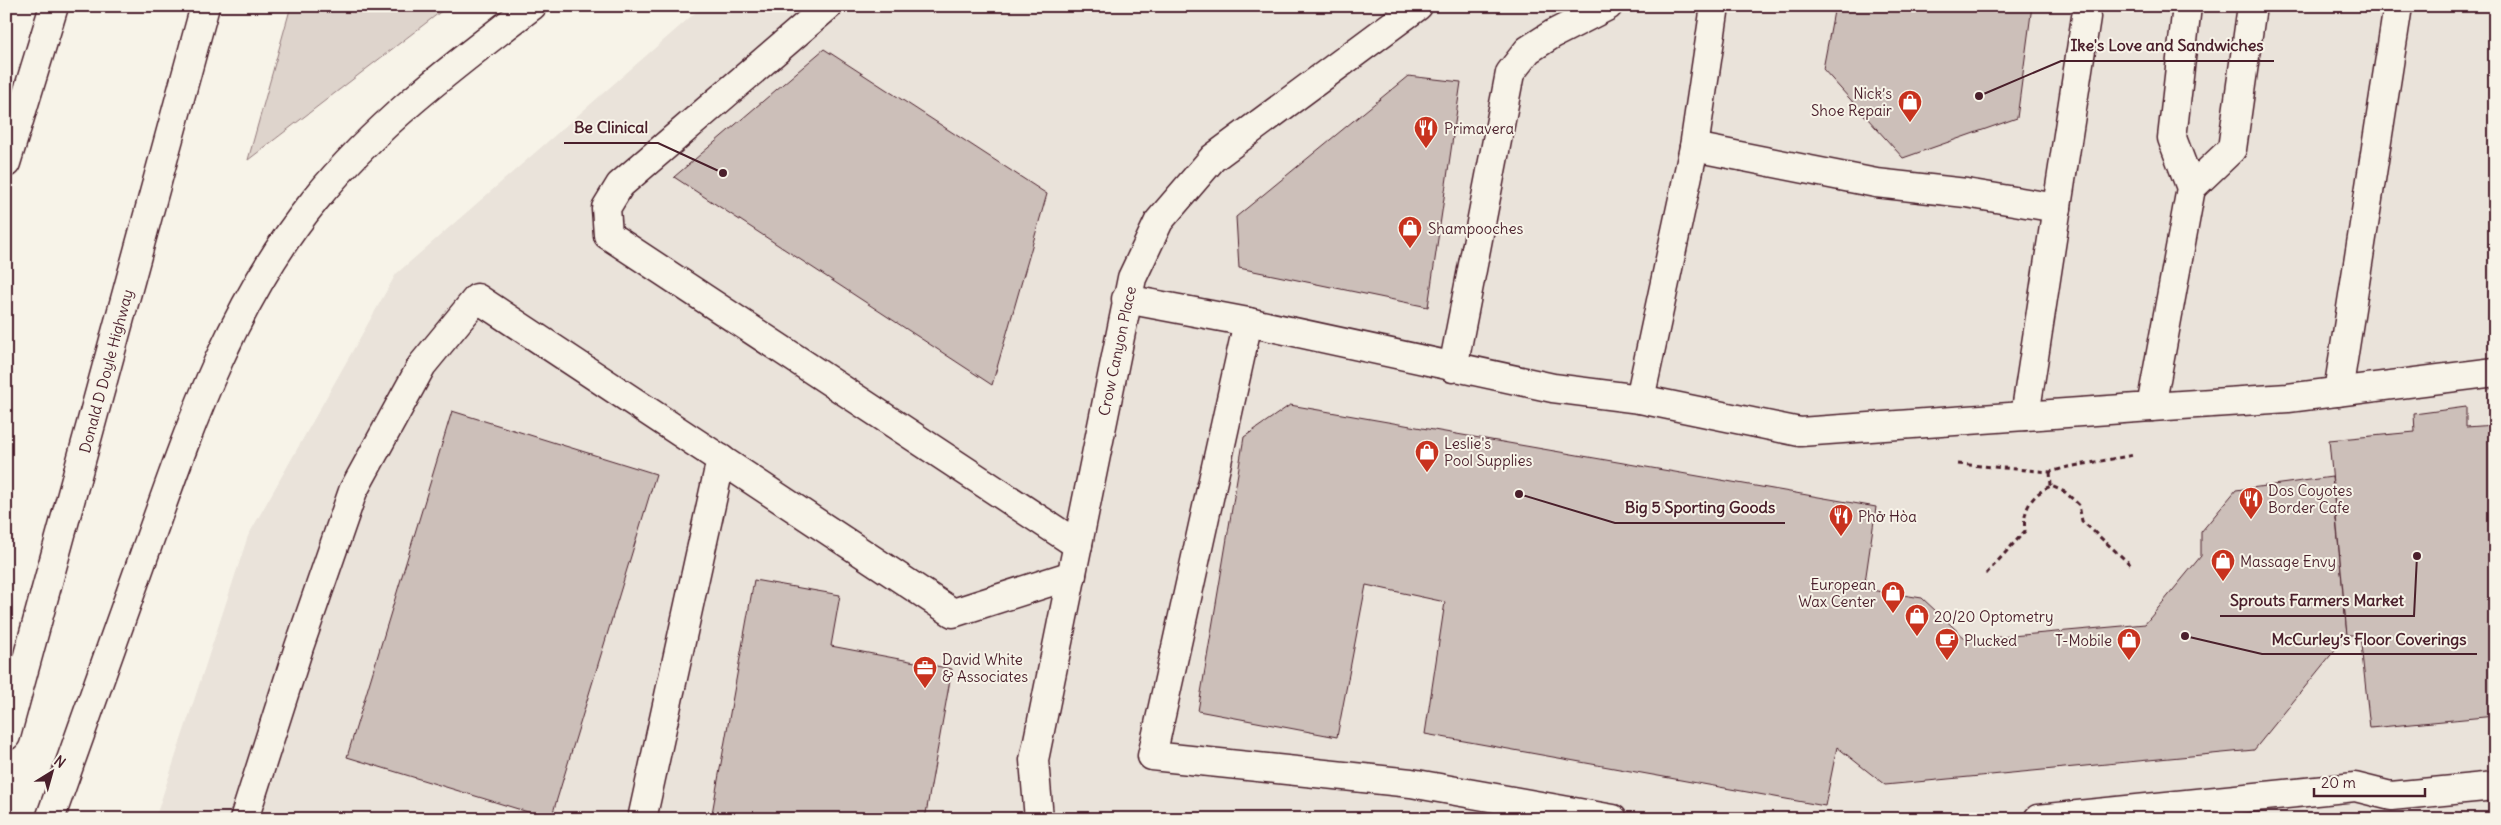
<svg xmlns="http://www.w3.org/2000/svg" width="2501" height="825" viewBox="0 0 2501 825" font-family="Delius,sans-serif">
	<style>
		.built { fill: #eae3da }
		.green { fill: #ded4cc; stroke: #947a7c }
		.building { fill: #ccbfb9; stroke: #4a1f2b }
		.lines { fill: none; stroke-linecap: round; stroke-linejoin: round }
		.minor-casing { stroke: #4a1f2b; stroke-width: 31 }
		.highway-casing { stroke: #4a1f2b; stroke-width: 31 }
		.path { stroke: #4a1f2b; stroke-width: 3; stroke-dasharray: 5 4; stroke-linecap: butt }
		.minor { stroke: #f7f3e8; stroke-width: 28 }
		.highway { stroke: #f7f3e8; stroke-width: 28 }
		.labels { text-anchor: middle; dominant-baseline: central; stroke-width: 4; stroke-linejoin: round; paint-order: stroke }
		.poi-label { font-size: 15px; fill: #4a1f2b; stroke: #f7f3e8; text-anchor: start }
		.street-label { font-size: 15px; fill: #4a1f2b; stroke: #f7f3e8 }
		.leader { fill: none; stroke: #4a1f2b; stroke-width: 2 }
		.callout-dot { fill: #4a1f2b; stroke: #f7f3e8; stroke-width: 2 }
		.callout-label { font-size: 16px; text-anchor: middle; font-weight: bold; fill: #4a1f2b; stroke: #f7f3e8; stroke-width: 4; stroke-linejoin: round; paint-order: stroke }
	</style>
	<rect width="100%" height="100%" fill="#f7f3e8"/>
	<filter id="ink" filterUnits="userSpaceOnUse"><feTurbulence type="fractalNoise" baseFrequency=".02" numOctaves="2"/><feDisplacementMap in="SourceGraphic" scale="10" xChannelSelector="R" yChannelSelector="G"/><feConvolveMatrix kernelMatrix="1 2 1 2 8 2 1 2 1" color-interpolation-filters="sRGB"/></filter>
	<g filter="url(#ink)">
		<polygon class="built" points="703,6 2495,6 2495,819 155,819 248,536 396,274"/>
		<polygon class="green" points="291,6 448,6 248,160"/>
		<g class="building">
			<polygon points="1835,6 2032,6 2017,118 1903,158 1823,69"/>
			<polygon points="824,49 1047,194 992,385 674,177"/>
			<polygon points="1408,76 1461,82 1428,307 1239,268 1236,217"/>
			<polygon points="1290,405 1876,507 1864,589 1922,598 1967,640 2145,624 2201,556 2201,532 2236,490 2332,477 2347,635 2254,750 1885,785 1837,747 1825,806 1425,734 1445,602 1366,585 1337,737 1198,711 1244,437"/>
			<polygon points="2466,407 2466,427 2495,425 2495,716 2370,728 2360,635 2347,635 2329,440 2415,432 2414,414"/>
			<polygon points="452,411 656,474 551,819 347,757"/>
			<polygon points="754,580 840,595 831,646 952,669 925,819 711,819"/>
		</g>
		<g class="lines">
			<defs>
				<g id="minor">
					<polyline points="828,6 620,185 606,208 608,235 1078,545"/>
					<polyline points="1694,147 1876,183 1966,193 2057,208"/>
					<polyline points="2191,188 2232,149 2252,6"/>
					<polyline points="1126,299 1248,322"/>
					<polyline points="1453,368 1510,73 1528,50 1553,34 1608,6"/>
					<polyline points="2338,392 2398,6"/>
					<polyline points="1640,399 1694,147 1715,6"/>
					<polyline points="2151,407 2288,398 2495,372"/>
					<polyline points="2025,416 2086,17"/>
					<polyline points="244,819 299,647 353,491 422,365 477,298 953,613 1072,575"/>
					<polyline points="642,819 721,459"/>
					<polyline points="1039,819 1034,760 1132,278 1159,221 1213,158 1418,6"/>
					<polyline points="1613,819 1411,783 1152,756 1248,322 1553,388 1640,399 1800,432 2151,407 2191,188 2172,138 2187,6"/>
					<polyline points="2038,819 2355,787 2391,796 2495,786"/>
				</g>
				<g id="highway">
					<polyline points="6,163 54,6"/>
					<polyline points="6,736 205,6"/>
					<path d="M50,819C83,727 116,635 148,544C191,423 233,301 315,200C376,124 455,65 532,6"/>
				</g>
			</defs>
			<use href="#minor" class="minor-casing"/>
			<use href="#highway" class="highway-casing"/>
			<g class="path">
				<polyline points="1958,464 2050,472 2068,467 2134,455"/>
				<polyline points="2050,472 2051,486"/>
				<path d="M1986,574L2025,531C2022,509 2032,494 2051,486L2065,492L2079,505L2082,521L2131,565"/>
			</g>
			<use href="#minor" class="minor"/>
			<use href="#highway" class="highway"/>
		</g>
	</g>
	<defs>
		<symbol id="shop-pin" viewBox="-11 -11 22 30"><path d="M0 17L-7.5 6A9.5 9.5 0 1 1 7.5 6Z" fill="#c8321e" stroke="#f7f3e8"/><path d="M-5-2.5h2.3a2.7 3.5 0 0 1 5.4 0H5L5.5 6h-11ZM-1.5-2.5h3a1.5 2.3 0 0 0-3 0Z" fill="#fff"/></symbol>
		<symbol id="restaurant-pin" viewBox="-11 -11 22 30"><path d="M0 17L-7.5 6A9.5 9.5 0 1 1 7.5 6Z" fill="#c8321e" stroke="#f7f3e8"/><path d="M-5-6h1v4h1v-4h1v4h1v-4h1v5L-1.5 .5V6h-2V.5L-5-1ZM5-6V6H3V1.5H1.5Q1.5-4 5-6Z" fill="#fff"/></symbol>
		<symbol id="cafe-pin" viewBox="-11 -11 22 30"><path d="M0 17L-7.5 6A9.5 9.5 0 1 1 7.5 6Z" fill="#c8321e" stroke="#f7f3e8"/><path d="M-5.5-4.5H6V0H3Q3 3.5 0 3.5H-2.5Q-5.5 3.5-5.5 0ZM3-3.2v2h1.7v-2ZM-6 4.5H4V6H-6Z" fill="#fff"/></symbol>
		<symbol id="office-pin" viewBox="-11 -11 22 30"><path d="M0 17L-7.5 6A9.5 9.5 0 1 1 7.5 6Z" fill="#c8321e" stroke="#f7f3e8"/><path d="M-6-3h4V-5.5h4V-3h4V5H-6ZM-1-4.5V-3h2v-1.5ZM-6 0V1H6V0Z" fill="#fff"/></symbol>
	</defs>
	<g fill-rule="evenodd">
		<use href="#shop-pin" x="1896" y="88" width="28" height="38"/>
		<use href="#restaurant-pin" x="1412" y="114" width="28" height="38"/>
		<use href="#shop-pin" x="1396" y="214" width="28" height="38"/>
		<use href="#shop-pin" x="1413" y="438" width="28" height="38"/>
		<use href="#restaurant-pin" x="2237" y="485" width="28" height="38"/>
		<use href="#restaurant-pin" x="1827" y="502" width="28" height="38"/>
		<use href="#shop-pin" x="2209" y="547" width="28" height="38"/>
		<use href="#shop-pin" x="1879" y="579" width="28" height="38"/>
		<use href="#shop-pin" x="1903" y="602" width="28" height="38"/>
		<use href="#cafe-pin" x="1933" y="626" width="28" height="38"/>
		<use href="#shop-pin" x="2115" y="626" width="28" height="38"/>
		<use href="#office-pin" x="911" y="654" width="28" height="38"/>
	</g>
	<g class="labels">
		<g class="poi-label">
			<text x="1892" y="93" text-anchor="end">Nick’s<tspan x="1892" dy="17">Shoe Repair</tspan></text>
			<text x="1444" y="128">Primavera</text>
			<text x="1428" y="228">Shampooches</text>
			<text x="1444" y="443">Leslie's<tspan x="1444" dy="17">Pool Supplies</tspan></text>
			<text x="2268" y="490">Dos Coyotes<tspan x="2268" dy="17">Border Cafe</tspan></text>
			<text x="1858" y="516">Phở Hòa</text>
			<text x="2240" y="561">Massage Envy</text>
			<text x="1876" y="584" text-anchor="end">European<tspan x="1876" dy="17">Wax Center</tspan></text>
			<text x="1934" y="616">20/20 Optometry</text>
			<text x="1964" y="640">Plucked</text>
			<text x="2112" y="640" text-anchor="end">T-Mobile</text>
			<text x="942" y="659">David White<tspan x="942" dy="17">&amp; Associates</tspan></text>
		</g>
		<g class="street-label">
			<text transform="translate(1117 351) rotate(-78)">Crow Canyon Place</text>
			<text transform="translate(106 371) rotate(-75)">Donald D Doyle Highway</text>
		</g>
	</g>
	<path class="leader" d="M1979 96L2061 61H2274M723 173L658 143H564M1519 494L1615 523H1785M2417 556L2414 616H2220M2185 636L2262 654H2477"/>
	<g class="callout-dot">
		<circle cx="1979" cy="96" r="5"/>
		<circle cx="723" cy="173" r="5"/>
		<circle cx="1519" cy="494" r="5"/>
		<circle cx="2417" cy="556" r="5"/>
		<circle cx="2185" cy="636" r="5"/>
	</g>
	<g class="callout-label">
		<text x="2167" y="51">Ike's Love and Sandwiches</text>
		<text x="611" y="133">Be Clinical</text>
		<text x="1700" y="513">Big 5 Sporting Goods</text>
		<text x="2317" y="606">Sprouts Farmers Market</text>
		<text x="2369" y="645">McCurley’s Floor Coverings</text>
	</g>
	<rect width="2501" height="825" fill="none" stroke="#f7f3e8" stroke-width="25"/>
	<rect x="12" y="12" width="2476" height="800" fill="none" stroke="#4a1f2b" stroke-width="2" filter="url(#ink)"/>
	<g transform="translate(52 772) rotate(37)" stroke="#f7f3e8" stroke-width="4" paint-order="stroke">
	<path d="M0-4L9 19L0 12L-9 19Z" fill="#4a1f2b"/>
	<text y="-8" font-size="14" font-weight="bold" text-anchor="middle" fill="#4a1f2b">N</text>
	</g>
	<path d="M2314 788v8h111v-8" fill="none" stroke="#4a1f2b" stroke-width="2.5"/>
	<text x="2321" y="788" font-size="15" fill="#4a1f2b" stroke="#f7f3e8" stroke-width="4" paint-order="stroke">20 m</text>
</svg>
